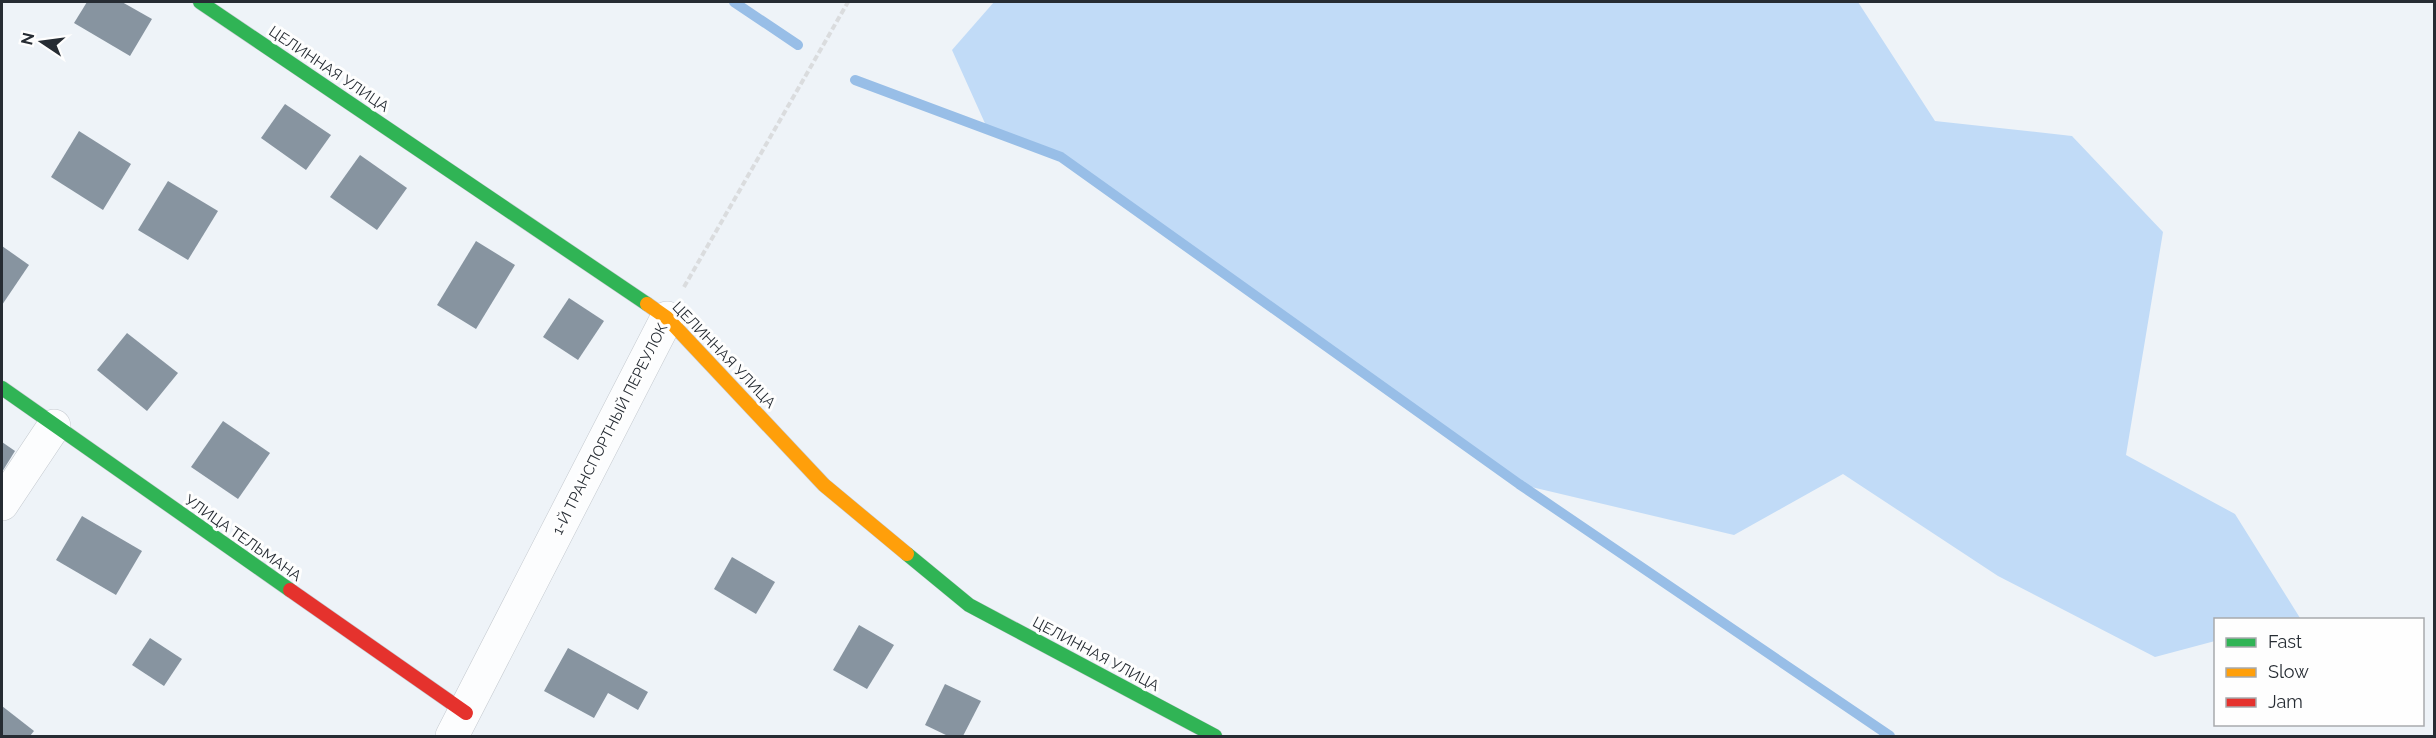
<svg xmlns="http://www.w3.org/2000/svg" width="2436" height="738" viewBox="0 0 2436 738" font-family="Raleway,sans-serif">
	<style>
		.green { fill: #c1dbf7 }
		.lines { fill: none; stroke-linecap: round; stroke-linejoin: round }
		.stream { stroke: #98bee7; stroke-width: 10 }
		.building { fill: #8794a0 }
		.street-casing { stroke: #c4c9cf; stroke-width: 34 }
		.fast-casing { stroke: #c4c9cf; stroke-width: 15 }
		.slow-casing { stroke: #c4c9cf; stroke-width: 15 }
		.jam-casing { stroke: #c4c9cf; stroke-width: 15 }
		.path { stroke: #dadcde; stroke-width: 4; stroke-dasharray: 6 3; stroke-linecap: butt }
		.street { stroke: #fcfdfe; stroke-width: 33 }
		.fast { stroke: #30b455; stroke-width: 14 }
		.slow { stroke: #ff9f0a; stroke-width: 14 }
		.jam { stroke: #e5322d; stroke-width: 14 }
		.labels { text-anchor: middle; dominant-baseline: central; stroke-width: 6; stroke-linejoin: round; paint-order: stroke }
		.street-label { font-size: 15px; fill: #262c33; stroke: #fefefe }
	</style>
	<rect width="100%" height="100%" fill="#eef3f8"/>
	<polygon class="green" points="994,2 1858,2 1935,121 2072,136 2163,232 2126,455 2235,514 2300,618 2216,620 2215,641 2155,657 1998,576 1843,474 1734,535 1519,484 1061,157 988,130 952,50"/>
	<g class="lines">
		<g class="stream">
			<polyline points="734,2 798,45"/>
			<polyline points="855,80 1061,157 1519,484 1890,736"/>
		</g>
	</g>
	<g class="building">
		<polygon points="87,2 122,2 152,19 130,56 74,23"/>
		<polygon points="285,104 331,135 306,170 261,138"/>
		<polygon points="79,131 131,164 103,210 51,177"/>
		<polygon points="360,155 407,188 377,230 330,197"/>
		<polygon points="168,181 218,211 188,260 138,230"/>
		<polygon points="476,241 515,265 476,329 437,305"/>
		<polygon points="2,246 29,265 2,305"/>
		<polygon points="569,298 604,321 578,360 543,337"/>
		<polygon points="127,333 178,373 147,411 97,370"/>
		<polygon points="223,421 270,453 238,499 191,467"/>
		<polygon points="2,442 15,451 2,472"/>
		<polygon points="82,516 142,551 116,595 56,560"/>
		<polygon points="732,557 775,582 756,614 714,589"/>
		<polygon points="859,625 894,645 867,689 833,670"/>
		<polygon points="150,638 182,659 164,686 132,665"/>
		<polygon points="568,648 648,692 638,710 608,693 594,718 544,691"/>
		<polygon points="945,684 981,701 963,736 948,736 925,725"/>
		<polygon points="2,706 34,731 30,736 2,736"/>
	</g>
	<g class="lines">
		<defs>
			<g id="street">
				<polyline points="2,504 54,426"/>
				<polyline points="452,736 667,318"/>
			</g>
			<g id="fast">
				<polyline points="200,2 647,304"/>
				<polyline points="2,388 290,590"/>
				<polyline points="907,554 969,605 1215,736"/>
			</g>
			<polyline id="slow" points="647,304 667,318 824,485 907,554"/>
			<polyline id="jam" points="290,590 466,713"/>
		</defs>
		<use href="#street" class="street-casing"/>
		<use href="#fast" class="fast-casing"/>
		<use href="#slow" class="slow-casing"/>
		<use href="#jam" class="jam-casing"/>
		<polyline class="path" points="684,287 848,2"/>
		<use href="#street" class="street"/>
		<use href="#fast" class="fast"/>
		<use href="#slow" class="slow"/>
		<use href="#jam" class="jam"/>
	</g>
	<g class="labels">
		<g class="street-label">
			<text transform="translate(329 69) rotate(34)">ЦЕЛИННАЯ УЛИЦА</text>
			<text transform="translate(724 355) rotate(46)">ЦЕЛИННАЯ УЛИЦА</text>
			<text transform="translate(610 429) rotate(-63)">1-Й ТРАНСПОРТНЫЙ ПЕРЕУЛОК</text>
			<text transform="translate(243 538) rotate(35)">УЛИЦА ТЕЛЬМАНА</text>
			<text transform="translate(1096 654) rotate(28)">ЦЕЛИННАЯ УЛИЦА</text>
		</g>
	</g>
	<rect width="2436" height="738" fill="none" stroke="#262c33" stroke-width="6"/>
	<rect x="2214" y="618" width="210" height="108" fill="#fefefe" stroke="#a8aaad" stroke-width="1.5"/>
	<rect x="2226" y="638" width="30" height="9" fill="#30b455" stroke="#a8aaad" stroke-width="1.5"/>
	<text x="2268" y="648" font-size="18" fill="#262c33">Fast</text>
	<rect x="2226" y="668" width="30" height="9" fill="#ff9f0a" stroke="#a8aaad" stroke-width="1.5"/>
	<text x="2268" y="678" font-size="18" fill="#262c33">Slow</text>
	<rect x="2226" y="698" width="30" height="9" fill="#e5322d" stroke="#a8aaad" stroke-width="1.5"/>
	<text x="2268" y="708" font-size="18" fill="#262c33">Jam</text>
	<g transform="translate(42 42) rotate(283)" stroke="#fefefe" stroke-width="4.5" paint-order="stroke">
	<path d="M0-4.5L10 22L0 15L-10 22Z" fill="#262c33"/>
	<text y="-9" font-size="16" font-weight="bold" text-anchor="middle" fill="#262c33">N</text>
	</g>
</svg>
